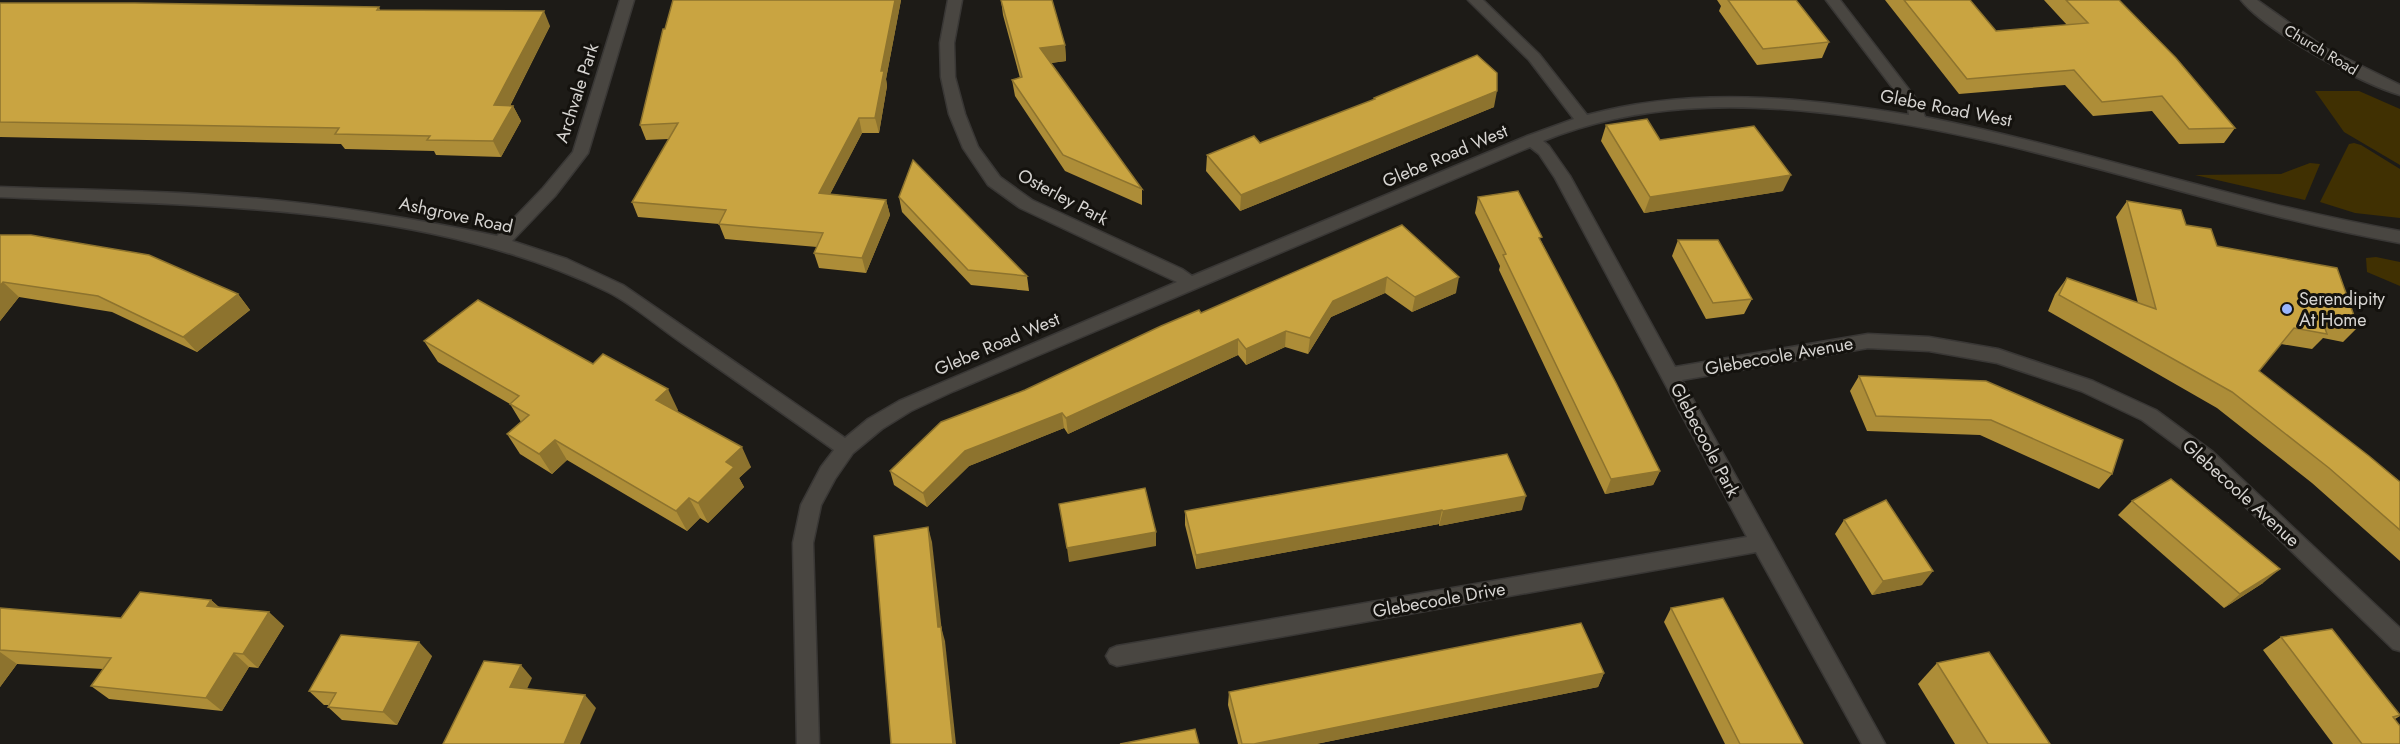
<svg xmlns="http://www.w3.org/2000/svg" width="2400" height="744" viewBox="0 0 2400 744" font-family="Jost,sans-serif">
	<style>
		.green { fill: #403002 }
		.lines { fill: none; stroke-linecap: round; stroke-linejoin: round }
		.minor-casing { stroke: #393735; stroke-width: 3 }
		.minor { fill: #494641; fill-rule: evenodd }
		.wall { fill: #ad8d38 }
		.shaded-wall { fill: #8d732e }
		.building { fill: #c9a441; stroke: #8d732e; stroke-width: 1.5 }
		.poi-dot { fill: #99b5fd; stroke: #14120e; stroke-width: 2 }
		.labels { text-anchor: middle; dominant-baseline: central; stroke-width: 6; stroke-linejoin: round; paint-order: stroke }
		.far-street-label { font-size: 15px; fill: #d6d4d1; stroke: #14120e }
		.street-label { font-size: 18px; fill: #d6d4d1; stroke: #14120e }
		.poi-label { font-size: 18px; fill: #d6d4d1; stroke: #14120e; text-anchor: start }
	</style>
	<rect width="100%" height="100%" fill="#1d1b17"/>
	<g class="green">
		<polygon points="2315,91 2359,91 2400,109 2400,165 2344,132"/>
		<polygon points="2354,143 2361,145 2400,169 2400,218 2355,213 2320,202 2349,144"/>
		<polygon points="2310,163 2320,164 2305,200 2195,175 2281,174"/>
		<polygon points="2376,257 2400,262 2400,286 2367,272 2366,258"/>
	</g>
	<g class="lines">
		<defs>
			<g id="minor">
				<path d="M620,0H634L588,153L555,196L512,241L567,259L623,285L845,438L868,419L899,401L1177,282L1020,208L988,185L963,148L949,114L941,77L940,43L948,0H962L954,43L955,77L965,114L978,147L1000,177L1032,200L1182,269L1192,276L1527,136L1574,119L1529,60L1468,0H1483L1539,54L1587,115C1692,86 1803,97 1909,115L1908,108L1826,0H1840L1920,104L1925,117C2085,149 2240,203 2400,231V243C2209,209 2027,136 1834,114C1734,102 1637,103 1543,141L1549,146L1570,176L1675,367L1868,334L1929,337L1998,349L2093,381L2156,410L2213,452L2400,628V651L2393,649L2199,462L2142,420L2081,391L1997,363L1929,351L1868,348L1682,380L1885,744H1862L1756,552L1117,666L1110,663L1106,656L1110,649L1117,646L1747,537L1555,178L1539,154L1530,147L954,391L911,411L882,429L853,453L835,479L821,505L813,543L819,744H797L793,543L801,505L821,467L834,450C784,414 733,379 682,343C658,327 634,305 608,292C427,203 198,206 0,197V187C74,190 149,190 223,196C315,202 406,217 497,236L543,188L573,152Z"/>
				<path d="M2241,0H2257L2325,48L2400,85V95C2361,84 2266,31 2241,0Z"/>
			</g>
		</defs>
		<use href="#minor" class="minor-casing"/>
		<use href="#minor" class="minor"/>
	</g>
	<g class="wall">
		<polygon points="673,0 901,0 886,79 887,86 879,133 862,133 830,194 886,200 890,215 866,273 819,268 814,253 817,247 725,239 719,224 638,217 632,202 669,139 646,140 640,125"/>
		<polygon points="1001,0 1065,45 1066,61 1051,63 1142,189 1142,205 1065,171 1015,96 1012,80 1020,78 1003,15"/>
		<polygon points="1717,0 1796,0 1829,42 1822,58 1757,65 1719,11 1721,6"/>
		<polygon points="1885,0 1970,0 1996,31 2067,25 2044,0 2119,0 2235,128 2224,143 2179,144 2152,111 2093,116 2065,85 1959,94"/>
		<polygon points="0,3 379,7 380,10 550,26 510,106 513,106 521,121 501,157 436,155 434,151 345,149 341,144 0,137"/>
		<polygon points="1374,98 1494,107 1240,211 1206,171 1207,155 1260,143 1374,100"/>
		<polygon points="1606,125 1783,191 1644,213 1601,141"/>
		<polygon points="899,197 1027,276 1029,291 971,285 902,212"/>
		<polygon points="1478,197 1541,241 1660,471 1653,485 1605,494 1499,270 1500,266 1475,213"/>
		<polygon points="2127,201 2186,225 2217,246 2358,327 2343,342 2323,338 2312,349 2281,344 2259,371 2400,482 2400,561 2312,483 2217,408 2048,311 2055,294 2067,278 2138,303 2116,217"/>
		<polygon points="1402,225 1456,293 1412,312 1385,293 1331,317 1308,354 1285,347 1246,365 1238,355 1068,434 1064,428 969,466 927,507 894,485 890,471 1025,390 1201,313"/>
		<polygon points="0,235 238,294 250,310 197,352 112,312 19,297 0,321"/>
		<polygon points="1678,240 1752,299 1744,314 1706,319 1672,256"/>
		<polygon points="424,341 593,364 678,410 677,411 751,467 739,478 744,487 708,523 700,518 687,531 567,460 552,474 520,454 507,434 521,422 510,404 438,362"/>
		<polygon points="1859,376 1986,381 2112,474 2099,489 1980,435 1867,431 1850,391"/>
		<polygon points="1507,454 1522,510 1439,526 1439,524 1196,569 1185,525 1185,511"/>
		<polygon points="2132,501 2263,583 2224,608 2118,515"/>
		<polygon points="1844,520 1922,585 1872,595 1835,534"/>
		<polygon points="211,600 219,607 284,626 258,668 249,667 222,711 109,699 91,686 103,669 17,664 0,687 0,608 121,618"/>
		<polygon points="1671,608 1803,744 1725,744 1664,622"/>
		<polygon points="2281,637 2400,716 2395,719 2400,744 2333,744 2263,650"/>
		<polygon points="432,656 397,725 342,720 328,707 329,705 324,705 309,691"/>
		<polygon points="1937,663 2050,744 1955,744 1918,684"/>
		<polygon points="1604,673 1598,687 1316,744 1238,744 1228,705 1229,692"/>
	</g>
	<g class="shaded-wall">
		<polygon points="895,0 901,0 886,79 887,86 879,133 875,118 881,71"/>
		<polygon points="544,11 550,26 502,121 494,105"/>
		<polygon points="1065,45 1066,61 1042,64 1040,48"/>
		<polygon points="1497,91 1494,107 1240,211 1241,195"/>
		<polygon points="513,106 521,121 501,157 493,141"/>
		<polygon points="859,118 862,133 823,208 819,193"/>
		<polygon points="1791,175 1783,191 1644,213 1650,197"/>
		<polygon points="886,200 890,215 866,273 862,258"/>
		<polygon points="1387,277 1385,293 1331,317 1308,354 1310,338 1333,301"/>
		<polygon points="1459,277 1456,293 1412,312 1415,297"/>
		<polygon points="3,282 19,297 0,321 0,286"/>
		<polygon points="238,294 250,310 197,352 183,337"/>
		<polygon points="1286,331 1285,347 1246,365 1246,349"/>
		<polygon points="1238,339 1238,355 1068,434 1066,418"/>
		<polygon points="668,389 678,410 667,420 656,400"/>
		<polygon points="1062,413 1064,428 969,466 927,507 923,493 965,451"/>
		<polygon points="555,440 567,460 552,474 539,454"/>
		<polygon points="742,447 751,467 739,478 744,487 708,523 698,503 726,462"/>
		<polygon points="1660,471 1653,485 1605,494 1611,479"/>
		<polygon points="1526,496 1522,510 1439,526 1443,511"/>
		<polygon points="689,498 700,518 687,531 676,511"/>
		<polygon points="1442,510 1439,524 1196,569 1196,555"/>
		<polygon points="928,527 932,542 943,641 938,627"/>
		<polygon points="1156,532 1156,546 1069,562 1067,548"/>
		<polygon points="2280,569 2263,583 2224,608 2240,594"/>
		<polygon points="1933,571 1922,585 1872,595 1883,581"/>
		<polygon points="211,600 226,614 207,606"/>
		<polygon points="269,612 284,626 258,668 243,654"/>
		<polygon points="941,627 945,641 956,744 953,744"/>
		<polygon points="419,642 432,656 397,725 383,712"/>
		<polygon points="0,652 17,664 0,687"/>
		<polygon points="234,653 249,667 222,711 206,698"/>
		<polygon points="521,665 532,678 522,700 510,687"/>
		<polygon points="1604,673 1598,687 1316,744 1254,744"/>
		<polygon points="585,695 596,708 580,744 564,744"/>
	</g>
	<g class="building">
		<polygon points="673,0 895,0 881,71 884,71 875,118 859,118 819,193 886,200 862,258 814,253 823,233 719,224 726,210 632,202 678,123 640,125 663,29 665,29"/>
		<polygon points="1001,0 1052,0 1065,45 1040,48 1142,189 1063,155 1012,80 1022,77"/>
		<polygon points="1728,0 1796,0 1829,42 1763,49"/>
		<polygon points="1904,0 1970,0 1996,31 2088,23 2066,0 2119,0 2176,58 2235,128 2189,129 2162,96 2102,102 2074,70 1967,79"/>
		<polygon points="0,3 135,3 379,7 377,10 544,11 494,105 513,106 493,141 427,140 430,136 335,134 339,128 0,122"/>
		<polygon points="1477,55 1497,73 1497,91 1241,195 1207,155 1254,136 1260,143 1375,99 1374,98"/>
		<polygon points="1647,119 1660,140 1754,126 1791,175 1650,197 1606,125"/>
		<polygon points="913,160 1027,276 968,270 899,197"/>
		<polygon points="1518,191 1542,237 1539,238 1616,383 1660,471 1611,479 1503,255 1506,254 1478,197"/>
		<polygon points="2127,201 2181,210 2186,225 2211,229 2217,246 2337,268 2358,327 2322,320 2327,334 2294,328 2259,371 2369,456 2400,482 2400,530 2329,468 2232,392 2059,295 2067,278 2156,309"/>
		<polygon points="1402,225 1459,277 1415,297 1387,277 1333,301 1310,338 1286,331 1246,349 1238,339 1066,418 1062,413 965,451 923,493 890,471 941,422 1025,390 1161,326 1199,310 1201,313"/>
		<polygon points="0,235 31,235 149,255 238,294 183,337 98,296 3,282 0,286"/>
		<polygon points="1678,240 1718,240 1752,299 1713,303"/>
		<polygon points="478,300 593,364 603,354 668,389 656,400 742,447 726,462 734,467 698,503 689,498 676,511 555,440 539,454 507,434 529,415 510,404 519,396 424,341"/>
		<polygon points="1859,376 1986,381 2123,440 2112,474 1991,420 1876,416"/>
		<polygon points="1507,454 1526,496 1443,511 1442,510 1196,555 1185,511"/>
		<polygon points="2171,479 2280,569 2240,594 2132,501"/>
		<polygon points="1145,488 1156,532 1067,548 1059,504"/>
		<polygon points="1886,500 1933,571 1883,581 1844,520"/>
		<polygon points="928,527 938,627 941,627 953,744 891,744 874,536"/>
		<polygon points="140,592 211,600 207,606 269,612 243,654 234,653 206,698 91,686 111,658 0,650 0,608 121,618"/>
		<polygon points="1723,598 1803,744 1740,744 1671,608"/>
		<polygon points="1581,623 1604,673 1254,744 1242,744 1229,692"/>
		<polygon points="2332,629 2400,715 2393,717 2400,726 2400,744 2362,744 2281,637"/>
		<polygon points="341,635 419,642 383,712 328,707 336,693 309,691"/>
		<polygon points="1989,652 2050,744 1988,744 1937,663"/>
		<polygon points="484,661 521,665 510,687 585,695 564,744 443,744"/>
		<polygon points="1195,729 1199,744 1120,744"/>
	</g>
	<circle class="poi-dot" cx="2287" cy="309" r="6"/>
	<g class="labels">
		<g class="far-street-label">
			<text transform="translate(2321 50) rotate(31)">Church Road</text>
		</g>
		<g class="street-label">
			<text transform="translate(577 93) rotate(-72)">Archvale Park</text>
			<text transform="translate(1946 108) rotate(11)">Glebe Road West</text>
			<text transform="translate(1445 156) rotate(-23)">Glebe Road West</text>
			<text transform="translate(1063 197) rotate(28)">Osterley Park</text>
			<text transform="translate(456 215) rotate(12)">Ashgrove Road</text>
			<text transform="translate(997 344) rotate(-23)">Glebe Road West</text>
			<text transform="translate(1779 356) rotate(-10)">Glebecoole Avenue</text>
			<text transform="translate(1705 440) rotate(62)">Glebecoole Park</text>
			<text transform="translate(2241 493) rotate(42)">Glebecoole Avenue</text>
			<text transform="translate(1439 600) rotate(-10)">Glebecoole Drive</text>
		</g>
		<g class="poi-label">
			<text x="2299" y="299">Serendipity<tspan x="2299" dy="21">At Home</tspan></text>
		</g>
	</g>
</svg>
